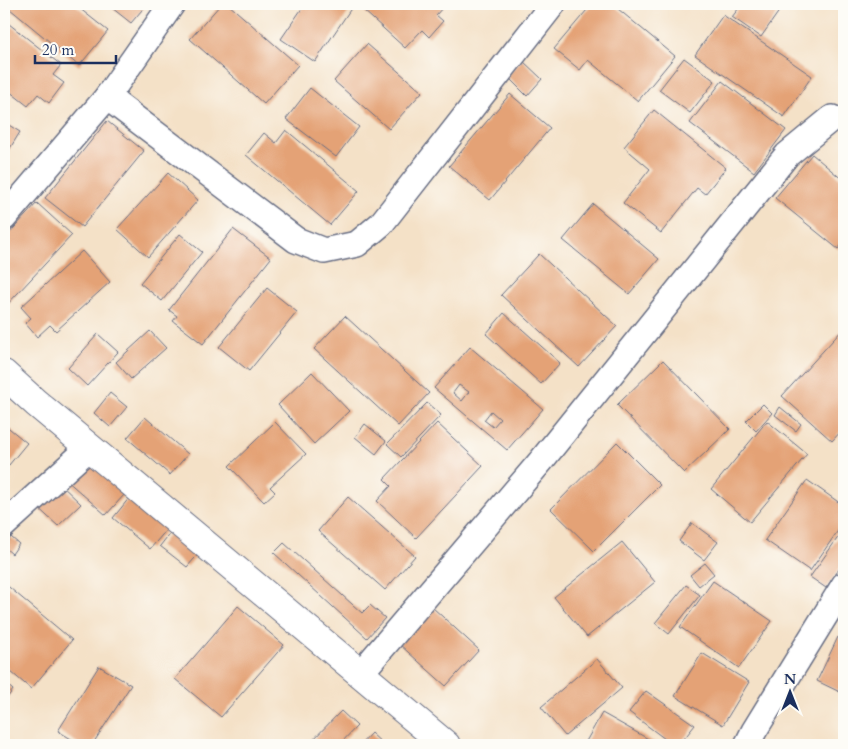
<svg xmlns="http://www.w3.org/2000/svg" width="848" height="749" viewBox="0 0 848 749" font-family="Cardo,serif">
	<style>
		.building { fill: #e4a276; fill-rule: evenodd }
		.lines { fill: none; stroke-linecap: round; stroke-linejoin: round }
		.minor-casing { stroke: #676d83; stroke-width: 28 }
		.tertiary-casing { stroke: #676d83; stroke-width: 30 }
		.minor { stroke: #fff; stroke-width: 25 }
		.tertiary { stroke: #fff; stroke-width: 28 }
	</style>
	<rect width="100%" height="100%" fill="#fdfcf7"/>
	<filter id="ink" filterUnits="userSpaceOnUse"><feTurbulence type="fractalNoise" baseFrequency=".02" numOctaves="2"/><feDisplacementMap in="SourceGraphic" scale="10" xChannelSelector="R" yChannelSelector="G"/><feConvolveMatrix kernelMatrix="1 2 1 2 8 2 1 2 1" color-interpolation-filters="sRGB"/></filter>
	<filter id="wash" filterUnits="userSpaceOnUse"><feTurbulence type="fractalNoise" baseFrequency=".0096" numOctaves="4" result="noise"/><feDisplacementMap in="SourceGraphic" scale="20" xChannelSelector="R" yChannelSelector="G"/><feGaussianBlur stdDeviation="1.12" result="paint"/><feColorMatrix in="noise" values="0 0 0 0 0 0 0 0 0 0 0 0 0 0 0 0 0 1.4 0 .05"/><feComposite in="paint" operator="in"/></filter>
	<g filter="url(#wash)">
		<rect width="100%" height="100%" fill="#f4e1c7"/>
		<g id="blocks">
			<g class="building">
				<polygon points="4,4 74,4 108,31 79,66"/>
				<polygon points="107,4 147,4 131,23"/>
				<polygon points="221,4 228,4 298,65 264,104 190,39"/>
				<polygon points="305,4 354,4 315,62 281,39"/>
				<polygon points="369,4 439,4 443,7 436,15 443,21 429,37 422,30 405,48 363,10"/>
				<polygon points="592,4 612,4 675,56 638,101 588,60 580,70 554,49"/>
				<polygon points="742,4 777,4 782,7 761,37 732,17"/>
				<polygon points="723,15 812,76 784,117 695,55"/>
				<polygon points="4,20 61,65 53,75 64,83 49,103 38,94 28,106 4,87"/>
				<polygon points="367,44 422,92 389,129 334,81"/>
				<polygon points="684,58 715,81 690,113 659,90"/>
				<polygon points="522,60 542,79 527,96 507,76"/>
				<polygon points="722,81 786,130 754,172 690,123"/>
				<polygon points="310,88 359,127 336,157 286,119"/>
				<polygon points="510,94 550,128 490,200 449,166"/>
				<polygon points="654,110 726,168 705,194 697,188 661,233 623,203 650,169 624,147"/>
				<polygon points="107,121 144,151 82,227 45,198"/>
				<polygon points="4,122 20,132 4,158"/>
				<polygon points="286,130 359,191 330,225 246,155 264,133 276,143"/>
				<polygon points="812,154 844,181 844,242 838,249 775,198"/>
				<polygon points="168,173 198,200 148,257 117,229"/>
				<polygon points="37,203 72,235 4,308 4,239"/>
				<polygon points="593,204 659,259 629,294 563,240"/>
				<polygon points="233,229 271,258 203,344 173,321 177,316 169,310"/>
				<polygon points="180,234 202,252 162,301 140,283"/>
				<polygon points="82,251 110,282 56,331 50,325 37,337 25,323 31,318 21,307"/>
				<polygon points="539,254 617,326 579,367 501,295"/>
				<polygon points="267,288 297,312 249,371 219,347"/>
				<polygon points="504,313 560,363 541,384 486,334"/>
				<polygon points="345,316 429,393 398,426 314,349"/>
				<polygon points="844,328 844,428 832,441 782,396"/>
				<polygon points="150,331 166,348 131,379 116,362"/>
				<polygon points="98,334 118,352 87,386 68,368"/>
				<path d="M470,347L543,409L507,450L434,388ZM459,385L469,392L462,401L453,393ZM491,411L500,419L493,427L484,420Z"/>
				<polygon points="663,360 730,429 684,473 617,405"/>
				<polygon points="312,372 349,411 314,444 278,405"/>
				<polygon points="110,393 127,407 110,427 94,413"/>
				<polygon points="427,403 441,415 401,457 387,444"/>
				<polygon points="763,404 772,413 756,431 746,421"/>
				<polygon points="780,407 801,424 796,431 775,415"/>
				<polygon points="145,417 188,454 170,475 127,438"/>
				<polygon points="767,421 807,454 750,522 711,489"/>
				<polygon points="275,422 306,454 270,487 275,492 264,502 229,466"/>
				<polygon points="437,423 483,466 416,538 377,501 391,486 384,479"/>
				<polygon points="4,424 27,443 4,471"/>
				<polygon points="365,424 386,441 376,454 355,437"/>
				<polygon points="617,442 660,485 594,551 551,509"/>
				<polygon points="84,458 124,495 106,515 65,479"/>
				<polygon points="807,480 844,506 844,522 810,571 765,540"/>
				<polygon points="58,482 81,504 58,526 35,505"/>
				<polygon points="130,497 168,528 150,549 113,518"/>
				<polygon points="348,497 415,556 385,590 318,531"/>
				<polygon points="692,523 718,542 704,560 679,541"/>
				<polygon points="174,528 202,550 187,567 160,546"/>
				<polygon points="844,529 844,562 826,588 810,577"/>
				<polygon points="11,537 19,544 12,554 4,547"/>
				<polygon points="622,542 655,582 587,637 554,597"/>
				<polygon points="284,543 362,613 370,605 385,618 367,638 274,553"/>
				<polygon points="705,563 714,574 699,586 690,575"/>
				<polygon points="713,581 772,621 739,668 680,627"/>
				<polygon points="4,583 72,640 31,689 4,666"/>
				<polygon points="686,585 700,595 669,634 655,623"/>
				<polygon points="238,606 284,645 221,717 175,679"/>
				<polygon points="432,607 479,650 446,686 399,644"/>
				<polygon points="838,637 844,639 844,694 817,681"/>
				<polygon points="702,653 749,682 723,725 675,696"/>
				<polygon points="597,659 622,688 565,736 541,707"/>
				<polygon points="99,666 131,685 92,745 81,745 58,731"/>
				<polygon points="4,682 13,690 4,702"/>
				<polygon points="646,691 695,725 679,745 673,745 629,712"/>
				<polygon points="341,711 357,726 339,745 308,745"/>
				<polygon points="602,713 659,745 584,745"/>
				<polygon points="371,733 384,745 360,745"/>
			</g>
		</g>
	</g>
	<g filter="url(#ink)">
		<use href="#blocks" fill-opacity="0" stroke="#676d83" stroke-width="1"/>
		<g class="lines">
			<defs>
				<g id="minor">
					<polyline points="107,97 296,240 324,251 357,244 381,224 553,4"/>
					<polyline points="4,218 107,97 172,4"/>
					<polyline points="4,525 89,448"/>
					<polyline points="360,674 541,461 787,155 832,118"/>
					<polyline points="747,745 754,731 844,585"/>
				</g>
				<polyline id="tertiary" points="4,374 36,403 446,745"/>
			</defs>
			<use href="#minor" class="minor-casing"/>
			<use href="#tertiary" class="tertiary-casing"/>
			<use href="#minor" class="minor"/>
			<use href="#tertiary" class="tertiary"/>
		</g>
	</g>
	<rect width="848" height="749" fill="none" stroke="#fdfcf7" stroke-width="20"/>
	<g transform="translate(790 692)" stroke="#fdfcf7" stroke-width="4" paint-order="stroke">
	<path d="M0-4L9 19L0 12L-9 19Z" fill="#1b2f5e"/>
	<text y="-8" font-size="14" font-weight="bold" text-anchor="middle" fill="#1b2f5e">N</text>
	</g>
	<path d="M35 55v8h81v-8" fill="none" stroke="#1b2f5e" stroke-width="2.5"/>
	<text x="42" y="55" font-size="15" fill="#1b2f5e" stroke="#fdfcf7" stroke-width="4" paint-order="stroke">20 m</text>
</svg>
